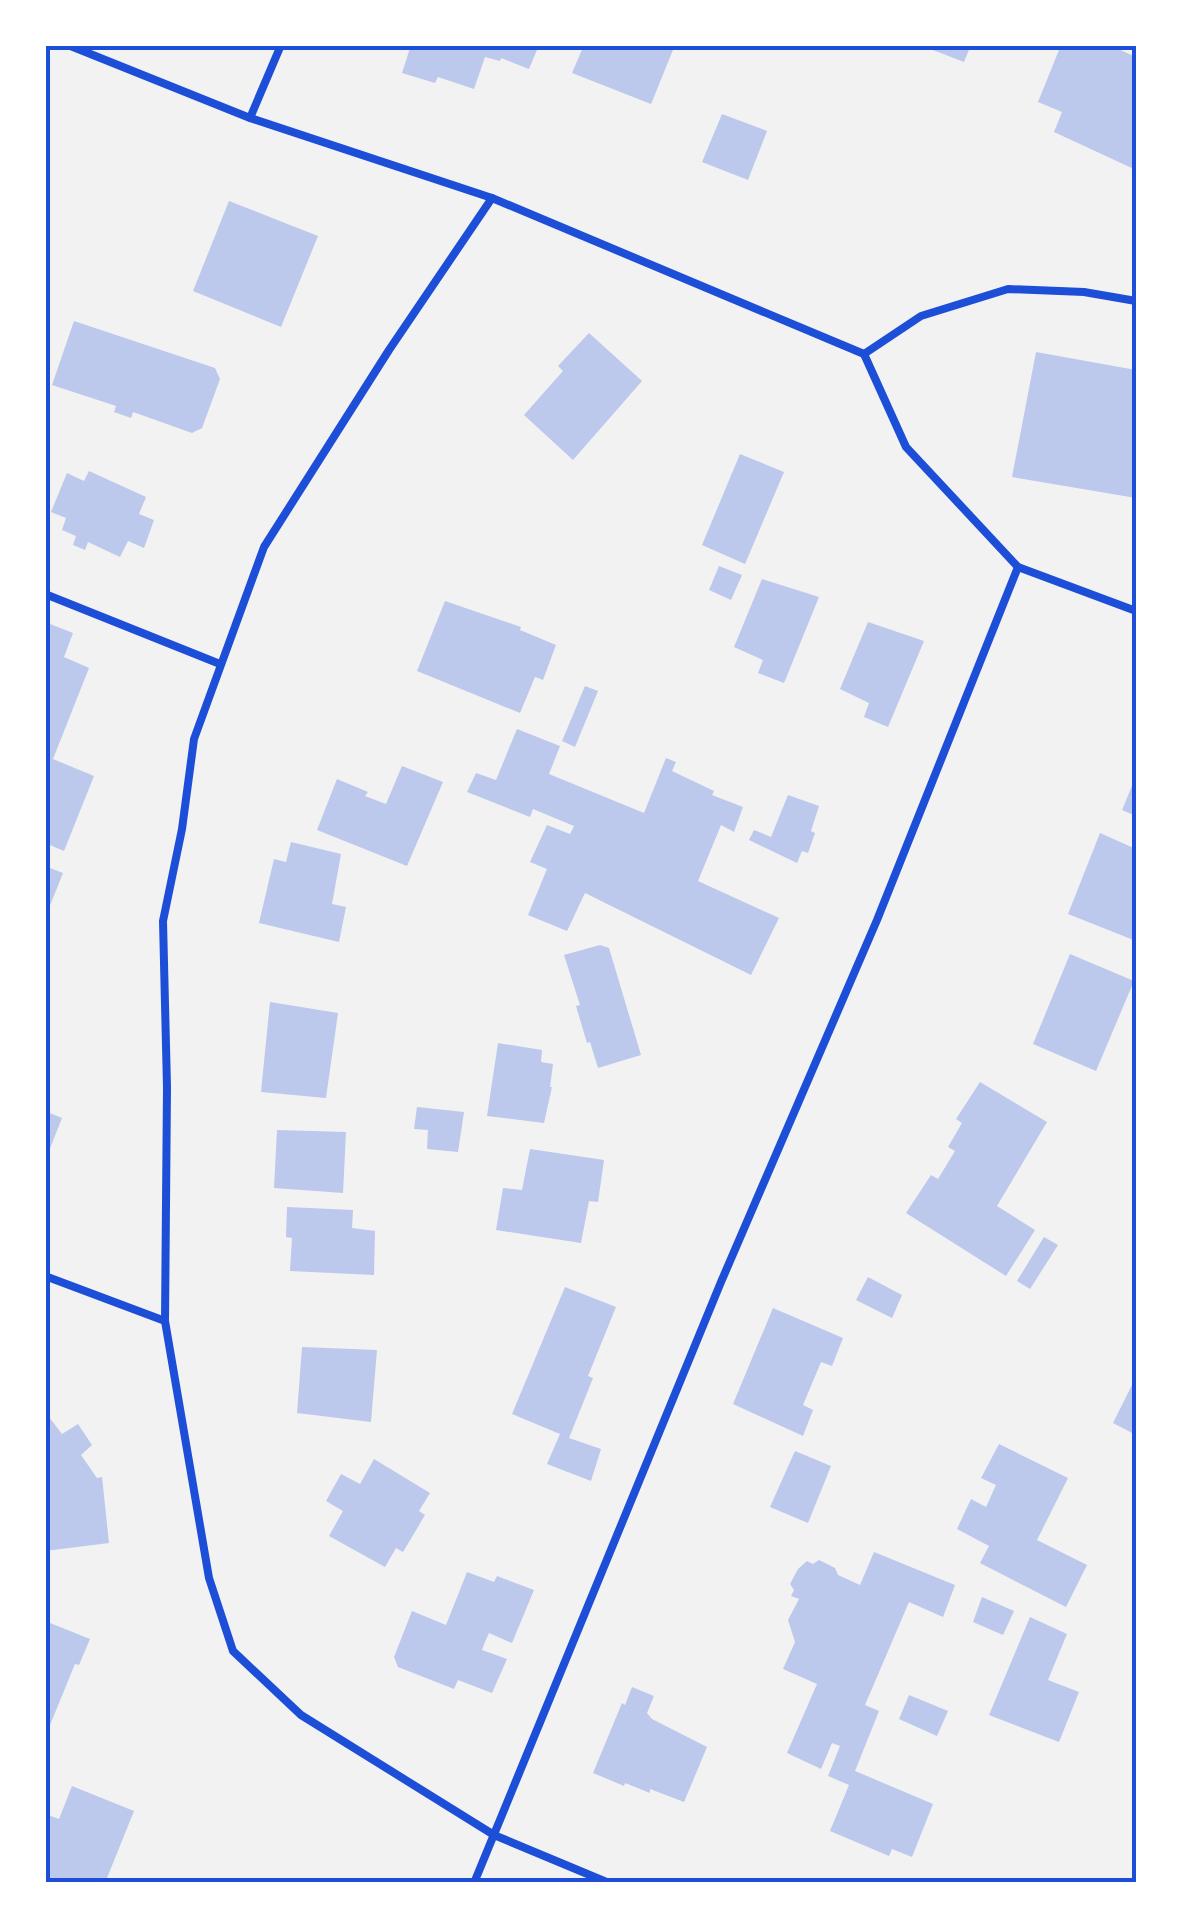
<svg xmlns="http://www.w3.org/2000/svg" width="1181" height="1928" viewBox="0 0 1181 1928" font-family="Poppins,sans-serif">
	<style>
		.building { fill: #bdc9ec }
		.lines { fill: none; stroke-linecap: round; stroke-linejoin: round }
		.service { stroke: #1d4ed8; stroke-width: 8 }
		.neatline { fill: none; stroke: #1d4ed8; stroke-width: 4 }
	</style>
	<rect width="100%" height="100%" fill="#f2f2f2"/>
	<g class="building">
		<polygon points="411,45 539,45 529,69 501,58 500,61 485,57 474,89 438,77 435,83 402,73"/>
		<polygon points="584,45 675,45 651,104 572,73"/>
		<polygon points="920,45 971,45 964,62"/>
		<polygon points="1061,45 1109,45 1136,57 1136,170 1054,132 1062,112 1038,102"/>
		<polygon points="722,114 767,131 748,180 702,162"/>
		<polygon points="229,201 318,236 281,327 193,291"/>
		<polygon points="74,321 215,368 220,379 202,428 192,433 133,412 131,418 114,412 116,406 52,385"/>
		<polygon points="589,333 642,381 573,460 524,415 563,371 558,366"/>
		<polygon points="1036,352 1136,370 1136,498 1012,477"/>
		<polygon points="740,454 784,472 745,564 702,545"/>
		<polygon points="89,471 146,497 139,514 154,520 144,548 128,541 120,557 88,542 85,550 73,545 76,536 62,530 66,518 51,512 67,473 84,481"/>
		<polygon points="719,566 742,575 731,600 709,590"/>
		<polygon points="762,579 819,597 784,683 758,673 763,660 734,647"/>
		<polygon points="445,601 521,627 520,630 556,645 543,680 535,677 520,713 417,671"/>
		<polygon points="45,622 73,633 64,657 89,668 53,759 94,776 64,851 45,843"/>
		<polygon points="868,622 924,641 888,727 864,717 869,703 840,689"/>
		<polygon points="585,686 598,691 575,747 562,741"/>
		<polygon points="517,729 560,746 549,774 644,813 666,758 676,762 672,771 714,791 712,795 743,807 734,832 721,825 698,881 779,918 751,975 585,893 567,931 528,915 547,869 530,862 547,825 570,834 574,826 533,809 530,817 467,792 476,773 496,780"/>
		<polygon points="402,766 443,782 407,866 317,830 337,779 368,792 365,796 386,804"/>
		<polygon points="1136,776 1136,816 1122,810"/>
		<polygon points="788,795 819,806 811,831 815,833 808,853 802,851 797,863 749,840 754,830 771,837"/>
		<polygon points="1100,833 1136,849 1136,941 1068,914"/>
		<polygon points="291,842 341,854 332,904 346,907 339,942 259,923 274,859 286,862"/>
		<polygon points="45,866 63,873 45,918"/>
		<polygon points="600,945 609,948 641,1055 598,1068 590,1042 587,1043 576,1006 580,1005 564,955"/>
		<polygon points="1070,954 1134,981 1096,1071 1033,1044"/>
		<polygon points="270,1002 338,1013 326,1098 261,1092"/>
		<polygon points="498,1043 542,1050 541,1062 553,1064 550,1087 552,1087 544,1123 487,1116"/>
		<polygon points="980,1082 1047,1122 997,1206 1035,1230 1006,1276 906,1213 931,1175 938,1179 955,1151 948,1147 962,1123 956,1119"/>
		<polygon points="417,1107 464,1112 458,1152 427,1149 428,1130 414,1129"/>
		<polygon points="45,1111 62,1118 45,1161"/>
		<polygon points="277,1130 346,1132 343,1193 274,1188"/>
		<polygon points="530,1149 604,1160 598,1202 589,1201 581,1243 496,1230 503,1188 522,1190"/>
		<polygon points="287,1207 353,1210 352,1228 375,1231 374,1275 290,1271 292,1238 286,1237"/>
		<polygon points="1044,1237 1058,1245 1030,1289 1017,1281"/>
		<polygon points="868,1277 902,1295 892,1318 856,1300"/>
		<polygon points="565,1287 616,1307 588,1376 593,1378 569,1438 601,1449 591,1481 547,1464 560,1434 512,1414"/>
		<polygon points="773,1308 843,1338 832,1366 821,1362 803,1405 813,1410 803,1436 733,1404"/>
		<polygon points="302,1347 377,1350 371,1422 297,1413"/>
		<polygon points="1136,1377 1136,1435 1113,1423"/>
		<polygon points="49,1417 62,1434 78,1424 92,1445 81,1455 97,1478 102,1477 109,1543 45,1551 45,1421"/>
		<polygon points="999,1444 1068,1478 1037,1540 1087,1565 1066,1607 980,1563 989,1546 957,1529 971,1499 986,1507 996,1485 981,1478"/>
		<polygon points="795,1451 831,1466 808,1523 770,1507"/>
		<polygon points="374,1459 430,1493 419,1511 425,1515 403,1552 396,1548 385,1567 329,1536 343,1511 326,1501 341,1474 360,1484"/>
		<polygon points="874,1552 955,1585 943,1617 909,1602 865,1705 879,1711 855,1771 933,1804 912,1857 892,1849 889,1856 830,1831 849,1785 828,1776 840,1746 832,1743 821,1769 787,1753 817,1684 783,1669 795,1642 788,1620 799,1599 791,1596 794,1590 790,1584 798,1569 807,1561 813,1564 819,1560 835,1568 838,1575 860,1585"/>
		<polygon points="467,1572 494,1582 497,1576 534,1590 512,1643 489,1633 485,1642 482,1650 507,1659 492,1693 458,1680 454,1689 398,1667 394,1657 412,1611 446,1625"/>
		<polygon points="982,1597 1014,1611 1003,1635 973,1622"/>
		<polygon points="1030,1617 1067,1634 1048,1680 1079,1692 1059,1742 989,1715"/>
		<polygon points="45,1621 90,1639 79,1665 75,1664 50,1725 45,1723"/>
		<polygon points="632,1687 654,1696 647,1713 652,1719 707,1747 684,1802 650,1789 650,1793 625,1783 624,1786 593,1773 622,1703 625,1705"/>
		<polygon points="909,1695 948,1711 937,1736 899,1719"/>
		<polygon points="72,1786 134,1811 105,1883 45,1883 45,1814 59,1819"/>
	</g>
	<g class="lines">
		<g class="service">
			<polyline points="68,45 250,118 492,198 864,354"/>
			<polyline points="250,118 281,45"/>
			<polyline points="492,198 389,350 264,547 194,739 182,829 163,921 167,1087 165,1321 209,1578 233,1651 301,1715 494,1835 609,1883"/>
			<polyline points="864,354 906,447 1018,567 1136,611"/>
			<polyline points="864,354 921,316 1008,289 1084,292 1136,301"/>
			<polyline points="45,594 220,664"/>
			<polyline points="45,1276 165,1321"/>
			<polyline points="474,1883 721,1282 877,920 1018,567"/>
		</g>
	</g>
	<rect width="1181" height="1928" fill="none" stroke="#ffffff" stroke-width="95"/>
	<rect x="48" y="48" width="1086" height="1832" class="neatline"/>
</svg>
